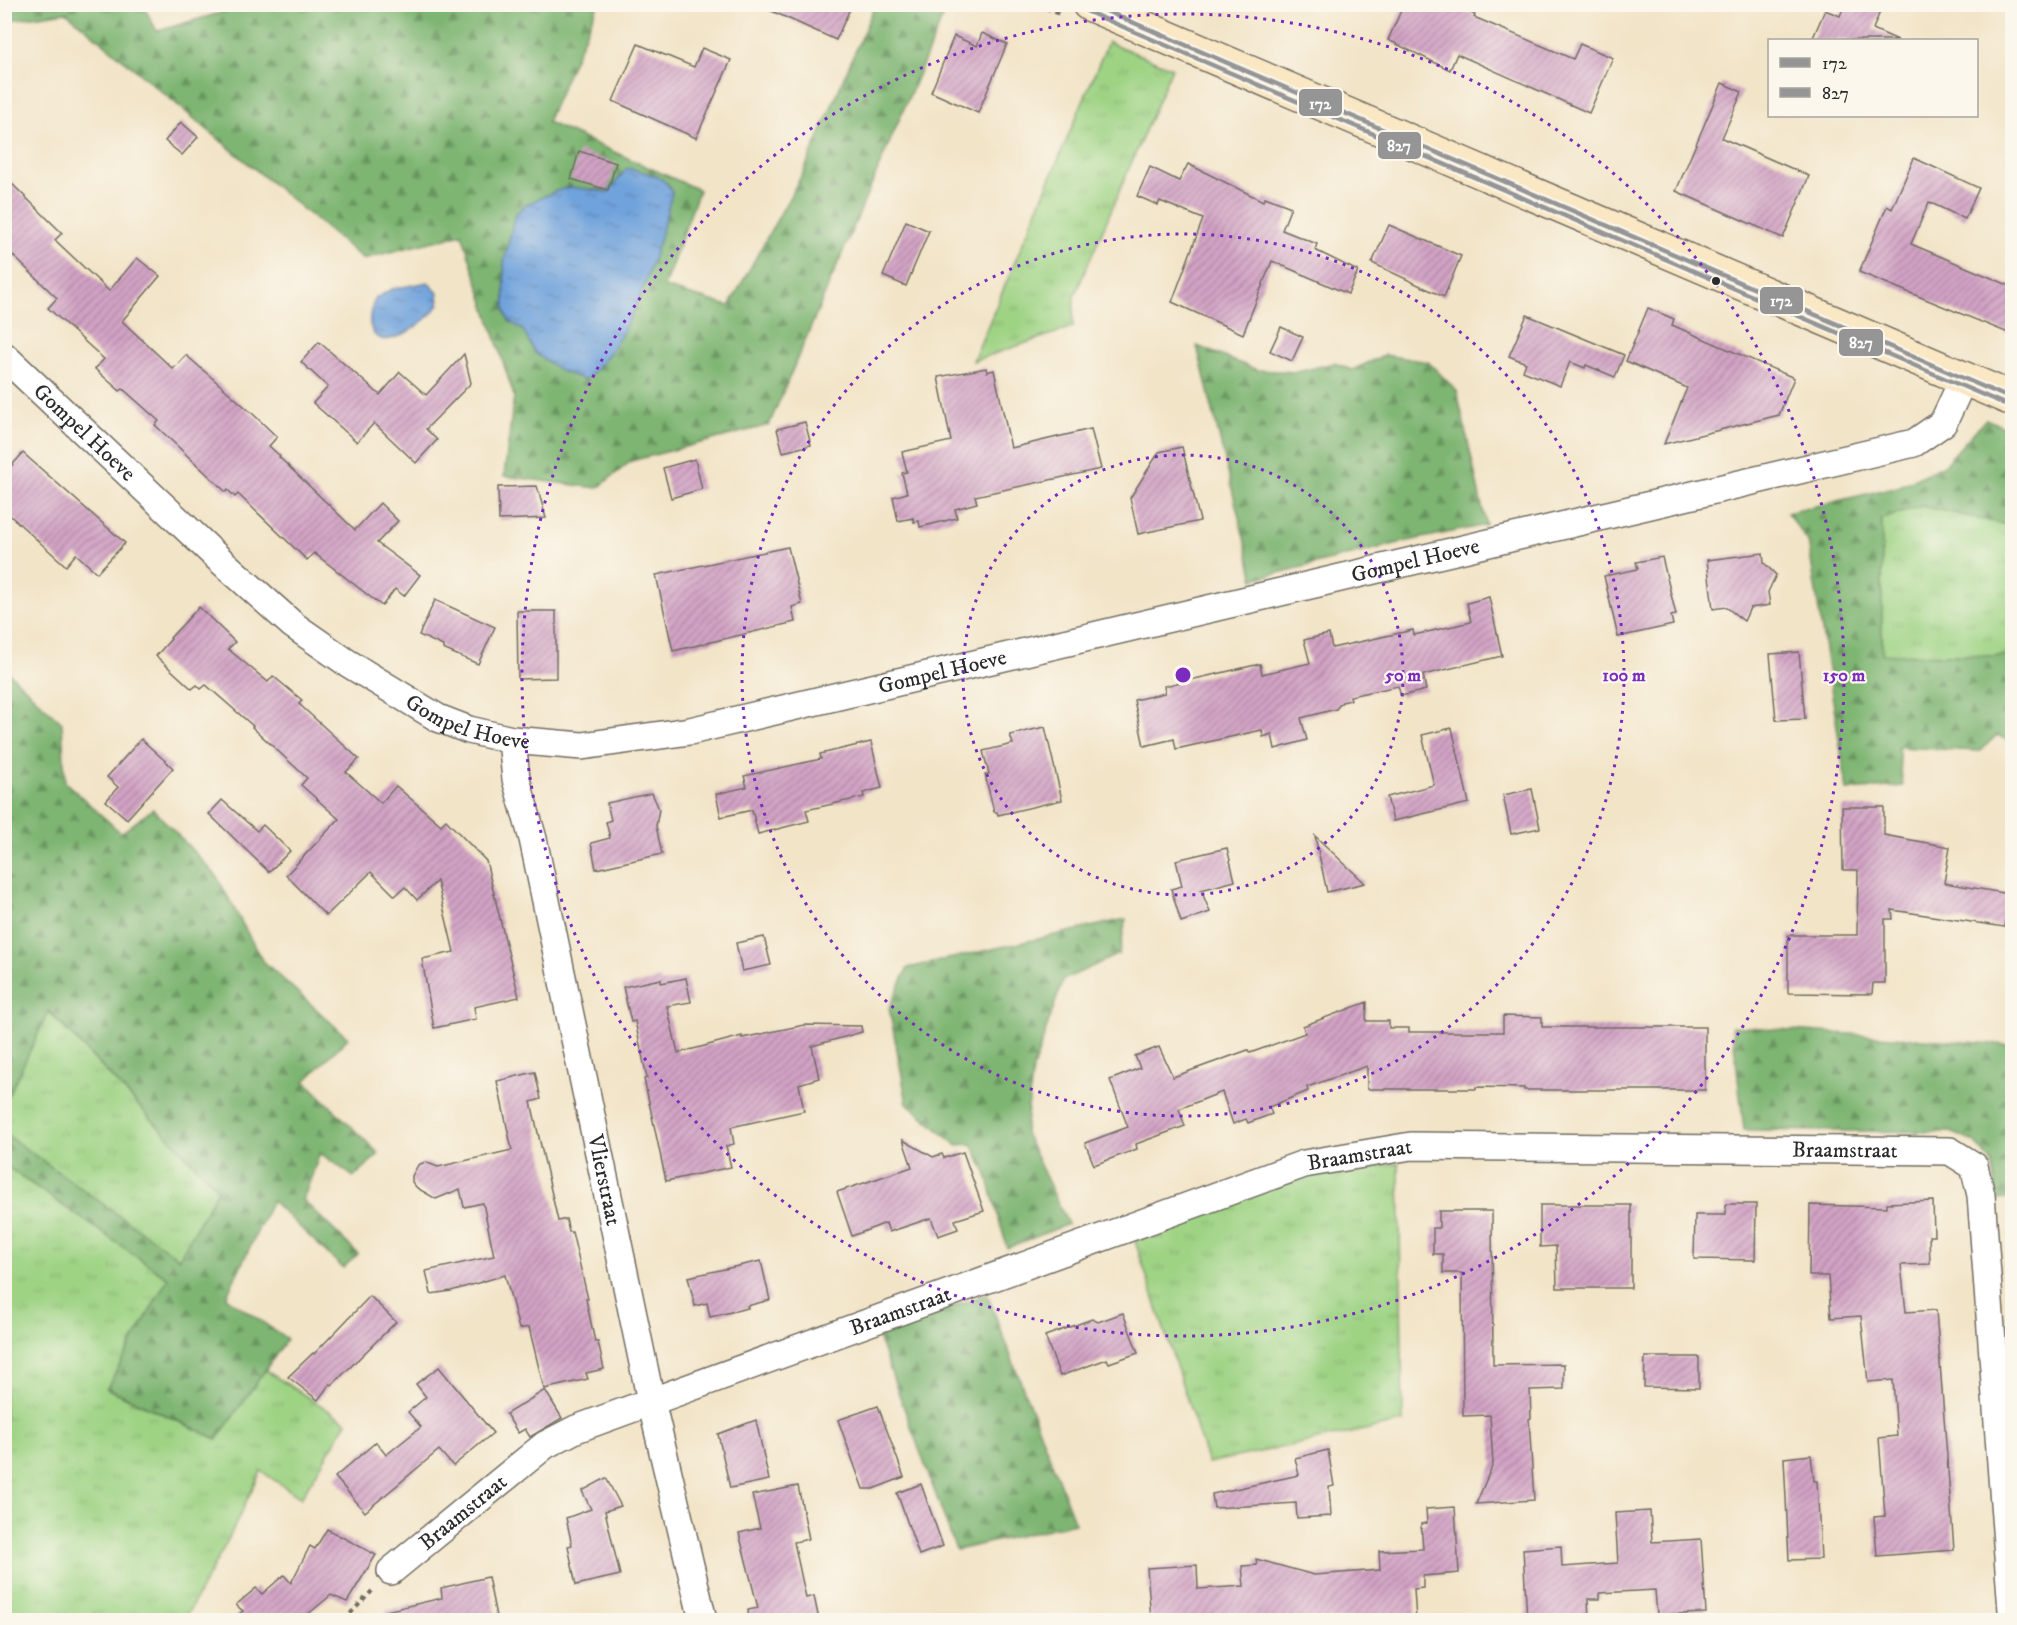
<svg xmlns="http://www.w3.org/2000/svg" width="2017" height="1625" viewBox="0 0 2017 1625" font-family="'IM FELL DW Pica',serif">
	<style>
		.grass { fill: url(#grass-tufts); stroke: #647f58; stroke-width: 1.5 }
		.forest { fill: url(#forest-firs); stroke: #54704e; stroke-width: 1.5 }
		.water { fill: url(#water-ripples); stroke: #4e6683; stroke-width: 1.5 }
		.building { fill: url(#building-hatch) }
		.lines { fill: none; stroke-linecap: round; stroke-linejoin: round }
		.street-casing { stroke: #716c62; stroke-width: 30 }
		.secondary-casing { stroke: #716c62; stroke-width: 36 }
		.path { stroke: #716c62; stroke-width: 4; stroke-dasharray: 4.5 4.5; stroke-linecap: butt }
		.street { stroke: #fff; stroke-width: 27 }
		.secondary { stroke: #fae7c3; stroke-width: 33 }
		.bus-1-casing { stroke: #fbf7ec; stroke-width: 9 }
		.bus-2-casing { stroke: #fbf7ec; stroke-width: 9 }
		.bus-1 { stroke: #959595; stroke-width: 4.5 }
		.bus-2 { stroke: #959595; stroke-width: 4.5 }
		.ring { fill: none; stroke: #7b2cbf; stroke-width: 3; stroke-dasharray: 3 6 }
		.bus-dot { fill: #2b2b2b; stroke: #fbf7ec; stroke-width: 2 }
		.labels { text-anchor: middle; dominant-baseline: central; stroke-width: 4.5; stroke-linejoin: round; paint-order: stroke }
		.street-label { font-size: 22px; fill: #2b2b2b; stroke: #fbf7ec }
		.centre { fill: #7b2cbf; stroke: #fbf7ec; stroke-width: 3 }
		.ring-label { font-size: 18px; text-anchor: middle; font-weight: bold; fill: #7b2cbf; stroke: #fbf7ec; stroke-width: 4.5; stroke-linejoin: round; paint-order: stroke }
		.line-badge { stroke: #fbf7ec; stroke-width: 2 }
		.badge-label { font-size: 16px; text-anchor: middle; font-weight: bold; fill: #fff }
	</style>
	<defs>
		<pattern id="grass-tufts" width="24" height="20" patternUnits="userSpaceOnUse" patternTransform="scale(1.5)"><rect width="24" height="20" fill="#9ed384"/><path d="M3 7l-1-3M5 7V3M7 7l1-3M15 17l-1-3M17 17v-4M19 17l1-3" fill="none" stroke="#88b572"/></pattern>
		<pattern id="forest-firs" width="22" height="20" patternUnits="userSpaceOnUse" patternTransform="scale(1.5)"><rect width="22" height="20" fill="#7eb572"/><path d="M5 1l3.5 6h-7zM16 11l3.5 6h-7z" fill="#67935e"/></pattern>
		<pattern id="water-ripples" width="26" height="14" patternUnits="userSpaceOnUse" patternTransform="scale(1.5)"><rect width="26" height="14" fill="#70a2db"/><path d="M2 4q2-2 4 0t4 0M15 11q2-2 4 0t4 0" fill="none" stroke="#5c84b2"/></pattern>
		<pattern id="building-hatch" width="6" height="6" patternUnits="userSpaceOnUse" patternTransform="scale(1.5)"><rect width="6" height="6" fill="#d2a3c5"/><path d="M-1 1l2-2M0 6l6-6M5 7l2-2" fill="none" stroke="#ab85a0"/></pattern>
	</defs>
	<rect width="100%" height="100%" fill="#fbf7ec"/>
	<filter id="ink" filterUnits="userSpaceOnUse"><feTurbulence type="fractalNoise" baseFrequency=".0167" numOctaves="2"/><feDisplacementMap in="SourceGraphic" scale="12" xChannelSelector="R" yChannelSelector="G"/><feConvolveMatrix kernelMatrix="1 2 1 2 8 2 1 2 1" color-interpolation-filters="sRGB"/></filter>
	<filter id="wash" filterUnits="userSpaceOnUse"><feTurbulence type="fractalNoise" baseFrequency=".008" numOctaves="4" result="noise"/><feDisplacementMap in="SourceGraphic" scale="24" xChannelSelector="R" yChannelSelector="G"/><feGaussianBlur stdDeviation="1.35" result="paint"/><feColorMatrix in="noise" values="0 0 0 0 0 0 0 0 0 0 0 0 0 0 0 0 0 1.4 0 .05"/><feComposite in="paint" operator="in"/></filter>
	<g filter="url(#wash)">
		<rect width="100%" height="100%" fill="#f2e4c7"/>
		<g class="grass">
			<polygon points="1108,42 1172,68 1074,297 1073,327 973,361"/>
			<polygon points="1922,506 2012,526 2012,656 1882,655 1881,519"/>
			<polygon points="48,1011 218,1189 179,1259 5,1134 4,1103"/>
			<polygon points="1399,1163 1403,1422 1208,1463 1135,1241 1296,1178"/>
			<polygon points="4,1165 168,1278 107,1389 217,1439 265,1370 347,1422 301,1498 261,1471 227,1542 184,1620 5,1620"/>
		</g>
		<g class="forest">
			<polygon points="4,5 143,5 157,31 248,5 598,5 547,122 699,190 664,287 729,306 804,171 875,5 948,5 769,425 631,461 598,488 504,476 514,396 462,234 363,259 66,12 5,21"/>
			<polygon points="1197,346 1257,370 1297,372 1334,363 1352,370 1385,355 1428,362 1457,391 1486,525 1403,542 1254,579"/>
			<polygon points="1986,419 2012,431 2012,526 1922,506 1882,519 1882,654 2012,656 2012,742 1997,735 1980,751 1898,747 1903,786 1847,790 1808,541 1787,513 1900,486 1944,465"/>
			<polygon points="5,669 62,723 65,782 121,833 153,809 216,875 262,960 348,1038 305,1081 379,1154 354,1177 320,1153 303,1200 358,1254 343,1268 272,1201 226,1297 287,1339 217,1439 107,1388 168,1278 5,1165 5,1134 179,1258 218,1189 49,1011 5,1103"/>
			<polygon points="1126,919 1119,954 1063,980 1033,1069 1025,1133 1068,1224 1007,1248 987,1175 972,1144 956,1145 907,1103 889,1007 908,968"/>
			<polygon points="1732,1026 2010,1045 2012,1041 2012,1198 1998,1200 1992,1163 1974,1142 1951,1132 1744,1130"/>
			<polygon points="987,1294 1075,1523 956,1550 877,1334"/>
		</g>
		<g class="water">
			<path d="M627,168C643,172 667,175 672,193C657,252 633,340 585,380L561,371L535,353L523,330L509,321L505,311L504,262L515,214L527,204L556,191L570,187L608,192Z"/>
			<path d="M428,282L438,293L439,304C429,320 377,362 370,324C369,314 371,307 376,298L392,289Z"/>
		</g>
		<g id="blocks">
			<g class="building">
				<polygon points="756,4 852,4 836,40"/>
				<polygon points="1404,4 1453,4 1475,15 1474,17 1573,59 1580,44 1613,58 1589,113 1457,54 1450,70 1388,40"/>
				<polygon points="1845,4 1883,4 1873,29 1898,40 1812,40 1825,10 1840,16"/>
				<polygon points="982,33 1007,44 978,113 931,92 954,36 977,46"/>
				<polygon points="638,44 694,67 702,48 731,60 696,138 613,101"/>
				<polygon points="1722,83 1742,92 1722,138 1809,176 1783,238 1676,191"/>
				<polygon points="181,122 198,137 182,155 165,141"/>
				<polygon points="579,151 616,163 608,190 571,179"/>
				<polygon points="1914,158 1979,188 1965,219 1929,202 1911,244 2013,287 2013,335 1859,272 1887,206 1892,209"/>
				<polygon points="1188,164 1263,201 1265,197 1291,207 1282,230 1317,244 1315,250 1358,271 1348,294 1272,261 1243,334 1172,302 1203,219 1160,201 1158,205 1137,196 1150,167 1179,181"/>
				<polygon points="4,176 62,233 55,240 109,291 137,258 160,276 122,321 173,369 186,355 253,414 277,437 269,446 280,456 279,457 355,530 380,503 398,521 377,543 420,575 404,596 395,589 382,606 314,553 307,560 238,494 235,497 228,490 226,492 155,425 159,421 123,389 120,391 95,369 104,359 48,308 57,298 4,247"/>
				<polygon points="906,221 929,231 906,286 883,276"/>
				<polygon points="1389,225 1461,256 1444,297 1372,263"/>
				<polygon points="1648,308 1674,319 1672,325 1794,378 1779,415 1664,444 1687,388 1626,361"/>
				<polygon points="1527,315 1624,355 1615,377 1586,365 1585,368 1570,362 1560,386 1523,371 1526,363 1509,356"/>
				<polygon points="1281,327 1303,337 1292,361 1270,351"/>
				<polygon points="319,342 380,395 400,372 426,395 464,354 471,383 426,429 437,440 416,463 374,423 357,442 313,403 328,387 301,362"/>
				<polygon points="986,368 987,372 994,370 1011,448 1091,429 1101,469 975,496 977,503 955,509 957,518 920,527 919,521 914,522 913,518 898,521 893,497 907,493 902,473 907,472 902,452 951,441 938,377"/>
				<polygon points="805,422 811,445 783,452 777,429"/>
				<polygon points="1182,447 1200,521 1138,534 1130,498 1159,452"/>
				<polygon points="23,453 125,543 97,573 76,554 66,566 4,510 4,474"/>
				<polygon points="695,459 702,489 671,498 663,468"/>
				<polygon points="537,486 546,518 499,520 498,487"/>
				<polygon points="788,547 802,604 792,607 795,622 673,651 656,575"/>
				<polygon points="1763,553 1764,563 1776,575 1768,592 1770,605 1750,608 1744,621 1726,607 1713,609 1707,560"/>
				<polygon points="1662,557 1676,615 1671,616 1673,625 1618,637 1604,576 1638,569 1636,562"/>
				<polygon points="1489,597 1502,656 1423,675 1426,690 1401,696 1398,686 1350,696 1351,700 1342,702 1336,709 1301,718 1307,740 1275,749 1272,734 1263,737 1262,730 1176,749 1174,739 1144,746 1134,700 1165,693 1164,686 1260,664 1262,674 1310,663 1304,640 1329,634 1332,648 1413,630 1414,635 1471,622 1467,603"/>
				<polygon points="435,600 495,627 478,664 443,649 443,646 419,635"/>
				<polygon points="199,607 235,642 228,649 268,682 273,676 302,700 299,704 359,759 346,772 381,803 396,786 441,825 446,820 486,861 519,997 474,1007 476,1019 434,1028 422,959 454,952 437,881 417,900 405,887 395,896 371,872 326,916 286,875 339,819 301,785 307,778 252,727 253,726 206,685 201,689 197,685 192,689 156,656 171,639 170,638"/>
				<polygon points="517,611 556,611 556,678 518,679"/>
				<polygon points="1799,652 1805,719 1776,720 1770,654"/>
				<polygon points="1045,727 1062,800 998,815 997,812 994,812 985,775 989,774 983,751 1013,744 1010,735"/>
				<polygon points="1452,728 1469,803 1393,821 1387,797 1434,785 1422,735"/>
				<polygon points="141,739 173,768 127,819 106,801 118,787 107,777"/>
				<polygon points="871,742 882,788 863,793 864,797 806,810 809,821 758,834 752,810 721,817 716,794 747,787 744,776 821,759 820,754"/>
				<polygon points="1532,789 1540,828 1511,834 1503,795"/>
				<polygon points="652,793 659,809 656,826 662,854 596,869 591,843 610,838 606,822 611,820 607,803"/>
				<polygon points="222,800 257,831 263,825 290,851 269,872 209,814"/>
				<polygon points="1842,807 1884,807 1884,835 1950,847 1944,883 2010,894 2004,927 1892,910 1893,919 1885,919 1885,983 1873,983 1872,994 1788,993 1788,935 1857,935 1858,870 1843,870"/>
				<polygon points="1315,836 1365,883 1327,892"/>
				<polygon points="1227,848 1235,881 1201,890 1210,912 1181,922 1171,889 1182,886 1176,860"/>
				<polygon points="764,937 771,965 742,971 736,943"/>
				<polygon points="686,978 691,1002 667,1006 678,1053 742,1036 742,1038 804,1025 861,1026 862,1032 812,1046 819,1078 799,1084 804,1111 731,1127 734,1144 726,1146 731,1167 666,1181 644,1079 647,1078 635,1021 631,1022 623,987 661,979 661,983"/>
				<polygon points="1367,1002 1366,1021 1389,1021 1389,1028 1409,1028 1409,1032 1503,1032 1503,1016 1542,1017 1542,1027 1705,1027 1705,1090 1524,1090 1524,1088 1476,1087 1476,1089 1367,1089 1367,1066 1307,1087 1308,1091 1269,1107 1272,1114 1248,1123 1246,1119 1233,1124 1222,1092 1179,1109 1185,1126 1136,1144 1137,1149 1094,1165 1085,1143 1128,1127 1110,1080 1140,1068 1135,1056 1159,1047 1173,1077 1248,1050 1250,1053 1305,1033 1303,1026"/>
				<polygon points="535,1072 541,1099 531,1102 558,1221 566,1219 569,1232 572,1232 588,1299 586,1299 595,1342 598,1342 604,1369 586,1373 588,1379 544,1389 529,1327 519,1329 505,1275 451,1291 431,1294 426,1271 494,1256 483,1203 464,1207 460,1189 436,1199 417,1188 412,1182 412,1176 418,1165 425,1162 438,1167 512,1150 497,1081"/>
				<polygon points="903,1140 933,1157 942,1154 944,1158 963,1152 984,1211 955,1220 958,1229 938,1236 931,1218 889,1232 886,1223 852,1236 837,1192 912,1167"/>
				<polygon points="1933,1201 1934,1236 1929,1236 1930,1264 1901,1265 1906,1312 1936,1310 1954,1550 1877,1556 1874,1517 1885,1516 1879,1438 1897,1436 1893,1380 1868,1382 1861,1316 1831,1318 1828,1276 1809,1276 1810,1205 1887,1207 1887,1203"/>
				<polygon points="1726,1204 1756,1204 1755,1260 1694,1259 1695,1215 1726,1215"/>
				<polygon points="1540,1205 1631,1205 1631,1288 1557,1288 1556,1246 1540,1247"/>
				<polygon points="1439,1211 1492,1211 1493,1365 1564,1364 1564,1389 1530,1390 1531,1418 1529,1419 1534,1500 1476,1504 1493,1464 1490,1415 1463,1416 1462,1273 1443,1273 1443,1254 1433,1254 1433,1228 1439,1228"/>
				<polygon points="761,1261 770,1300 747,1306 748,1308 710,1317 707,1303 695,1306 688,1277"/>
				<polygon points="370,1296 396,1322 332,1385 330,1384 318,1400 288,1377 313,1353 314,1354"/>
				<polygon points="1123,1313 1138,1353 1109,1363 1107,1359 1060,1376 1045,1336 1092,1319 1098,1322"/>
				<polygon points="1645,1357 1699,1357 1699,1388 1644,1387"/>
				<polygon points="439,1367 493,1433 453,1466 439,1450 365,1512 335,1477 376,1442 386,1455 421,1427 408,1412 426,1397 416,1384"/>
				<polygon points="545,1390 562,1418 530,1437 525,1429 518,1433 506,1414"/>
				<polygon points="878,1406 904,1477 873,1489 863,1489 838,1420"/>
				<polygon points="756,1420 769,1480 730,1488 718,1434"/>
				<polygon points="1328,1450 1334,1486 1329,1487 1331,1516 1297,1518 1296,1503 1214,1508 1212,1494 1299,1475 1295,1458"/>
				<polygon points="1811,1455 1814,1481 1817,1481 1821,1559 1789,1560 1784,1458"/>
				<polygon points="606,1478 621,1506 605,1511 620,1575 576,1585 568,1546 572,1545 566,1518 591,1509 582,1491"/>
				<polygon points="921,1484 943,1546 919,1555 897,1493"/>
				<polygon points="798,1486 809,1539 794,1542 806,1598 814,1596 819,1620 749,1620 748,1610 758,1608 739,1533 760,1528 752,1495"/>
				<polygon points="1455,1507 1459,1573 1423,1576 1423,1588 1414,1589 1416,1620 1151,1620 1147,1568 1197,1565 1198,1589 1244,1586 1242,1566 1257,1565 1256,1559 1314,1575 1380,1570 1379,1551 1423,1549 1421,1524 1427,1523 1426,1509"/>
				<polygon points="1650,1511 1652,1542 1701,1539 1706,1613 1657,1615 1655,1590 1600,1593 1600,1599 1588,1599 1589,1620 1527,1620 1523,1549 1561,1546 1562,1567 1618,1563 1615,1513"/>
				<polygon points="327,1529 376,1555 347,1602 331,1595 301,1620 232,1620 243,1611 236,1605 256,1588 262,1594 284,1575 291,1583 310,1546 315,1549"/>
				<polygon points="488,1577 496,1616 492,1617 498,1620 387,1620 386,1611 442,1598 441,1588"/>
			</g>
		</g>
	</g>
	<g filter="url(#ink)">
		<use href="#blocks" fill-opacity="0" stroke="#716c62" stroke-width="1.5"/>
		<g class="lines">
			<defs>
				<g id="street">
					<path id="s1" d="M4,356L219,559L293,625L346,662L438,718L469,730L512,740L582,746L690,731L1914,443L1943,423L1964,378"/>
					<path id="s2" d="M512,740L516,779L533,839L651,1401L703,1620"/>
					<path id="s3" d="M391,1571L545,1445L576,1429L1304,1164L1411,1146L1950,1151L1974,1166L1981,1195L2012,1610"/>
				</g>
				<polyline id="secondary" points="1089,4 2012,399"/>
			</defs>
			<use href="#street" class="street-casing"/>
			<use href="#secondary" class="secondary-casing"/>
			<g class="path">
				<polyline points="1038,4 1059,14"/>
				<polyline points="344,1620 372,1591"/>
			</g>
			<use href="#street" class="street"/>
			<use href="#secondary" class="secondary"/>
			<defs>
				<polyline id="bus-1" points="1090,4 2012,399"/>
				<polyline id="bus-2" points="1086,11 2009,406"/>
			</defs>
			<use href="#bus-1" class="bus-1-casing"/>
			<use href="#bus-2" class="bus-2-casing"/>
			<use href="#bus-1" class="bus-1"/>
			<use href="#bus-2" class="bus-2"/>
		</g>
	</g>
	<g class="ring">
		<circle cx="1183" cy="675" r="220"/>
		<circle cx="1183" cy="675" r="441"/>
		<circle cx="1183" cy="675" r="661"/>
	</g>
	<circle class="bus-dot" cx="1716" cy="281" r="5"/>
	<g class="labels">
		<g class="street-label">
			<text stroke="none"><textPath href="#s1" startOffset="111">Gompel Hoeve</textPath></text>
			<text stroke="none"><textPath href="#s1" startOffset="1569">Gompel Hoeve</textPath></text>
			<text stroke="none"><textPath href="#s1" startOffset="1083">Gompel Hoeve</textPath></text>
			<text stroke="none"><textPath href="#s1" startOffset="597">Gompel Hoeve</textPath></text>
			<text stroke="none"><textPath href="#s3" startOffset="1551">Braamstraat</textPath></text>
			<text stroke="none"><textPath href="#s3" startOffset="1065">Braamstraat</textPath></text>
			<text stroke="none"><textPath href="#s2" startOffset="450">Vlierstraat</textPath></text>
			<text stroke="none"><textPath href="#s3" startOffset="579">Braamstraat</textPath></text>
			<text stroke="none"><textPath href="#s3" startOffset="93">Braamstraat</textPath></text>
		</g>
	</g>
	<circle cx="1183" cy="675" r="9" class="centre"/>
	<g class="ring-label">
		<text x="1403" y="681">50 m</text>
		<text x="1624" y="681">100 m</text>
		<text x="1844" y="681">150 m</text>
	</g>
	<g class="line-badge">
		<rect x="1298" y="88" width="45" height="29" rx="6" fill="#959595"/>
		<rect x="1377" y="131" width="45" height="29" rx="6" fill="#959595"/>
		<rect x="1759" y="286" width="45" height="29" rx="6" fill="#959595"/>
		<rect x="1838" y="328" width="46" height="29" rx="6" fill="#959595"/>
	</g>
	<g class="badge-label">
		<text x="1320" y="109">172</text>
		<text x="1399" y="151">827</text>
		<text x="1781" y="306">172</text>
		<text x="1861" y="348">827</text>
	</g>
	<rect width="2017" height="1625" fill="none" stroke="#fbf7ec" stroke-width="24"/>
	<rect x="1768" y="39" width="210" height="78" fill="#fbf7ec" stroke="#a8a59f" stroke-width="1.5"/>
	<rect x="1780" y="58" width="30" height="9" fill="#959595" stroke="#a8a59f" stroke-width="1.5"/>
	<text x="1822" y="69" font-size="18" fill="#2b2b2b">172</text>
	<rect x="1780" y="88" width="30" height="9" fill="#959595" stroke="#a8a59f" stroke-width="1.5"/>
	<text x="1822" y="99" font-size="18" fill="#2b2b2b">827</text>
</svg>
